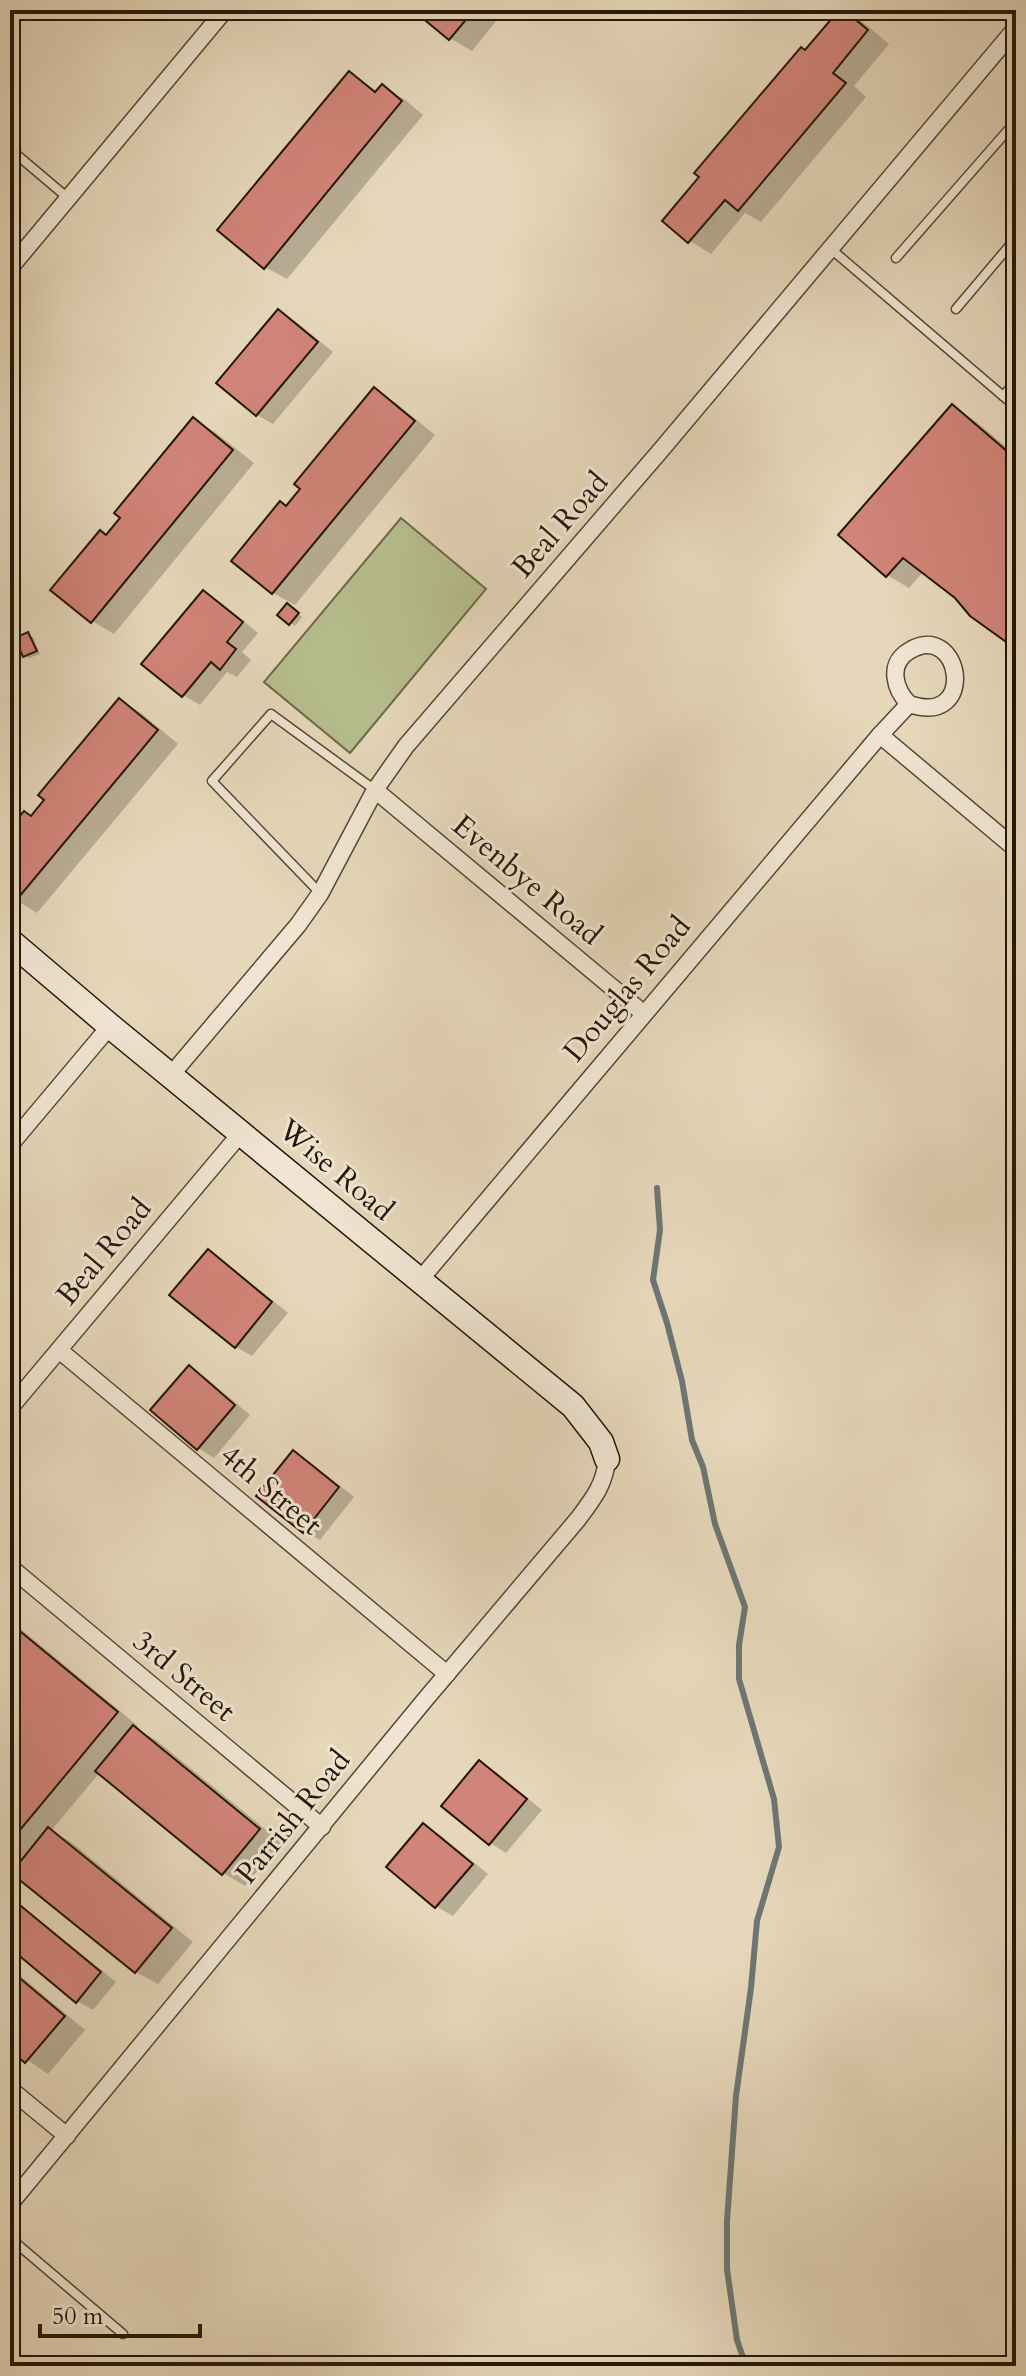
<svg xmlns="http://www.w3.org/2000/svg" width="1026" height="2376" viewBox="0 0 1026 2376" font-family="Cardo,serif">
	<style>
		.green { fill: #b7be8e; stroke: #6e6a4b; stroke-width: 2 }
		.shadow { fill: #0003 }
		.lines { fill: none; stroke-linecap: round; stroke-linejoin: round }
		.stream { stroke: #6d7674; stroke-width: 6 }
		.building { fill: #d18478; stroke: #251708; stroke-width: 2 }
		.lane-casing { stroke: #554734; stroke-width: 11 }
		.street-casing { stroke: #554734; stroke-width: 19 }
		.secondary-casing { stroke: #251708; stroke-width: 27 }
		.lane { stroke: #efe5d2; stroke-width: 8 }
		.street { stroke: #efe5d2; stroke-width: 16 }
		.secondary { stroke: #efe5d2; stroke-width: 24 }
		.labels { text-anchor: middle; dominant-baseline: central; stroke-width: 6; stroke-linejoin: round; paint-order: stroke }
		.street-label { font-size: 30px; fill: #251708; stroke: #efe5d2 }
	</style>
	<rect width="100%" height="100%" fill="#e6d7ba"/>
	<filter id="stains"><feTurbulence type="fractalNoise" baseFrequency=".0025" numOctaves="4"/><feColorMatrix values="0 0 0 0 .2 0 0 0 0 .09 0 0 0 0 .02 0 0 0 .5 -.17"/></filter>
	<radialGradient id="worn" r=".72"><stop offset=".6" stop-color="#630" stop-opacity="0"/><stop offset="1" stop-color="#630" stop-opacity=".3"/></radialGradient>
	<polygon class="green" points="401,518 486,589 350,753 264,682"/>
	<g class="shadow">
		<polygon points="427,10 505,10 472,51 450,38"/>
		<polygon points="841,10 863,22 889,44 854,86 866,97 761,222 745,213 711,254 690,241 806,52"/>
		<polygon points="349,73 378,92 382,87 404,99 423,115 287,279 265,267"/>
		<polygon points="279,311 295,321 333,352 273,424 257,415"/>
		<polygon points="374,390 396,403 435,435 295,605 273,593 288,508"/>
		<polygon points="952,407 974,420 1016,455 1016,647 923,572 909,588 887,575"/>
		<polygon points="193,419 215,432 254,463 114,634 92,621 108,537"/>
		<polygon points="203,592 220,602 258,633 242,652 251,660 237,677 227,672 200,705 183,695 144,664"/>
		<polygon points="288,605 302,617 295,626 280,614"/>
		<polygon points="28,634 33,637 40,654 29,658 25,656"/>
		<polygon points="119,700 141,713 178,744 37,913 10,896 10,831 32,817"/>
		<polygon points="208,1251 224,1261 288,1313 252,1356 236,1347"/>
		<polygon points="189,1368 205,1377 250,1415 214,1458 198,1448"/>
		<polygon points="293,1453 310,1462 354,1497 320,1540 304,1531"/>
		<polygon points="10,1620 138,1726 136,1729 156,1740 281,1842 245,1886 223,1873 100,1772 51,1831 71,1842 193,1942 158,1984 136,1972 16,1874 10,1881"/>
		<polygon points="480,1763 496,1772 542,1810 506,1853 490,1843"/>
		<polygon points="424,1825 440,1835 488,1874 453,1916 437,1907 389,1867"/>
		<polygon points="10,1896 116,1982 93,2010 77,2001 10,1946"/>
		<polygon points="10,1967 85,2030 48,2074 10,2048"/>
	</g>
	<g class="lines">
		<polyline class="stream" points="657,1188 660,1230 653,1280 667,1323 682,1381 692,1440 703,1467 715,1524 745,1607 739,1645 739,1679 774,1799 779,1847 757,1921 751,1988 736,2096 727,2221 727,2269 737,2340 746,2366"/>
	</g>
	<g class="building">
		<polygon points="425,10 474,10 449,40 420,16"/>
		<polygon points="839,10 844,10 868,30 833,73 846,83 738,211 725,200 688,243 662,221 699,177 694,173 801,47 805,50"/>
		<polygon points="349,71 375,92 382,84 402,101 264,269 217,230"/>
		<polygon points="278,309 318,342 256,416 216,383"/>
		<polygon points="374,387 415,421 272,594 231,561 280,501 286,506 300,489 294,484"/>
		<polygon points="952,404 1016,459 1016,649 970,616 955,598 903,558 886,577 838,535"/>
		<polygon points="193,417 233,450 91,623 50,590 100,530 106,535 120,518 114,513"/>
		<polygon points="203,590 243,622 227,642 236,649 220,670 211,662 182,697 141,664"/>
		<polygon points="287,603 299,613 289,625 277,615"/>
		<polygon points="28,632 37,651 23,657 15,638"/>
		<polygon points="119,698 158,730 14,903 10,899 10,827 24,811 31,816 44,800 38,795"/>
		<polygon points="208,1249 272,1302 235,1348 169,1295"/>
		<polygon points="189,1365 235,1405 197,1450 150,1410"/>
		<polygon points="293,1450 339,1487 303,1533 256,1496"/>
		<polygon points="10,1623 118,1712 10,1842"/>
		<polygon points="133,1725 260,1829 222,1875 95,1771"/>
		<polygon points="479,1760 527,1799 489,1845 441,1806"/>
		<polygon points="423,1823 473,1864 435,1908 386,1867"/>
		<polygon points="48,1827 172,1928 135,1973 11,1873"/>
		<polygon points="10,1897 101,1972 76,2003 10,1948"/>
		<polygon points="10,1970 65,2016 25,2063 10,2050"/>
	</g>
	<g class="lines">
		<defs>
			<g id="lane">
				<polyline points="10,149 68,198"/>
				<polyline points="831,249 1016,407"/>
				<polyline points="896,258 1016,121"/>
				<polyline points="956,309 1016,238"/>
				<polyline points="1003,396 1016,381"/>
				<polyline points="320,893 212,781 271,714 375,790"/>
				<polyline points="10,2238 123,2334"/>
			</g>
			<g id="street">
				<polyline points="10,268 225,10"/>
				<polyline points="880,735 1016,849"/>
				<polyline points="375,790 643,1013"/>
				<polyline points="171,1075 298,925 320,894 375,790 406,746 661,450 1016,28"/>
				<polyline points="10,1145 110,1026"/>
				<path d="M419,1281L880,735L909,704C979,728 961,619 909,651C887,664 895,690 909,704"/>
				<polyline points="59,1350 447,1674"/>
				<polyline points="10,1408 241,1133"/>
				<polyline points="10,1567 322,1827"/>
				<polyline points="10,2089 67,2136"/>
				<path d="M10,2204L424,1701L578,1519C593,1499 605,1484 607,1459"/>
			</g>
			<polyline id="secondary" points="10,941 110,1026 573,1406 601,1442 607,1459"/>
		</defs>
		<use href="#lane" class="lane-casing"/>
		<use href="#street" class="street-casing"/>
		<use href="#secondary" class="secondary-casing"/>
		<use href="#lane" class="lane"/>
		<use href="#street" class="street"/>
		<use href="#secondary" class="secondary"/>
	</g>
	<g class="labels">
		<g class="street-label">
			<text transform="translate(560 525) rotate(-49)">Beal Road</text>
			<text transform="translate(527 880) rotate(40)">Evenbye Road</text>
			<text transform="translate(627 989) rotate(-50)">Douglas Road</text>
			<text transform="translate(336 1170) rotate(40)">Wise Road</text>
			<text transform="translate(104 1252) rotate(-50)">Beal Road</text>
			<text transform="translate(271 1490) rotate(40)">4th Street</text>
			<text transform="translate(184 1676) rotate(40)">3rd Street</text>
			<text transform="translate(293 1817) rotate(-51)">Parrish Road</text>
		</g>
	</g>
	<rect width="1026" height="2376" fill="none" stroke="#e6d7ba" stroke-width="40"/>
	<rect x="12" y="12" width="1002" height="2352" fill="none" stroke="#251708" stroke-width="4"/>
	<rect x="20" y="20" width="986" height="2336" fill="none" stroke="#251708" stroke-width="2"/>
	<path d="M40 2324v12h160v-12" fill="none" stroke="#251708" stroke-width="4"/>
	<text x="52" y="2324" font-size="24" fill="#251708" stroke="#efe5d2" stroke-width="6" paint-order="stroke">50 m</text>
	<rect width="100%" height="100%" filter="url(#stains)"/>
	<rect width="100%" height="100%" fill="url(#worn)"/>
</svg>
